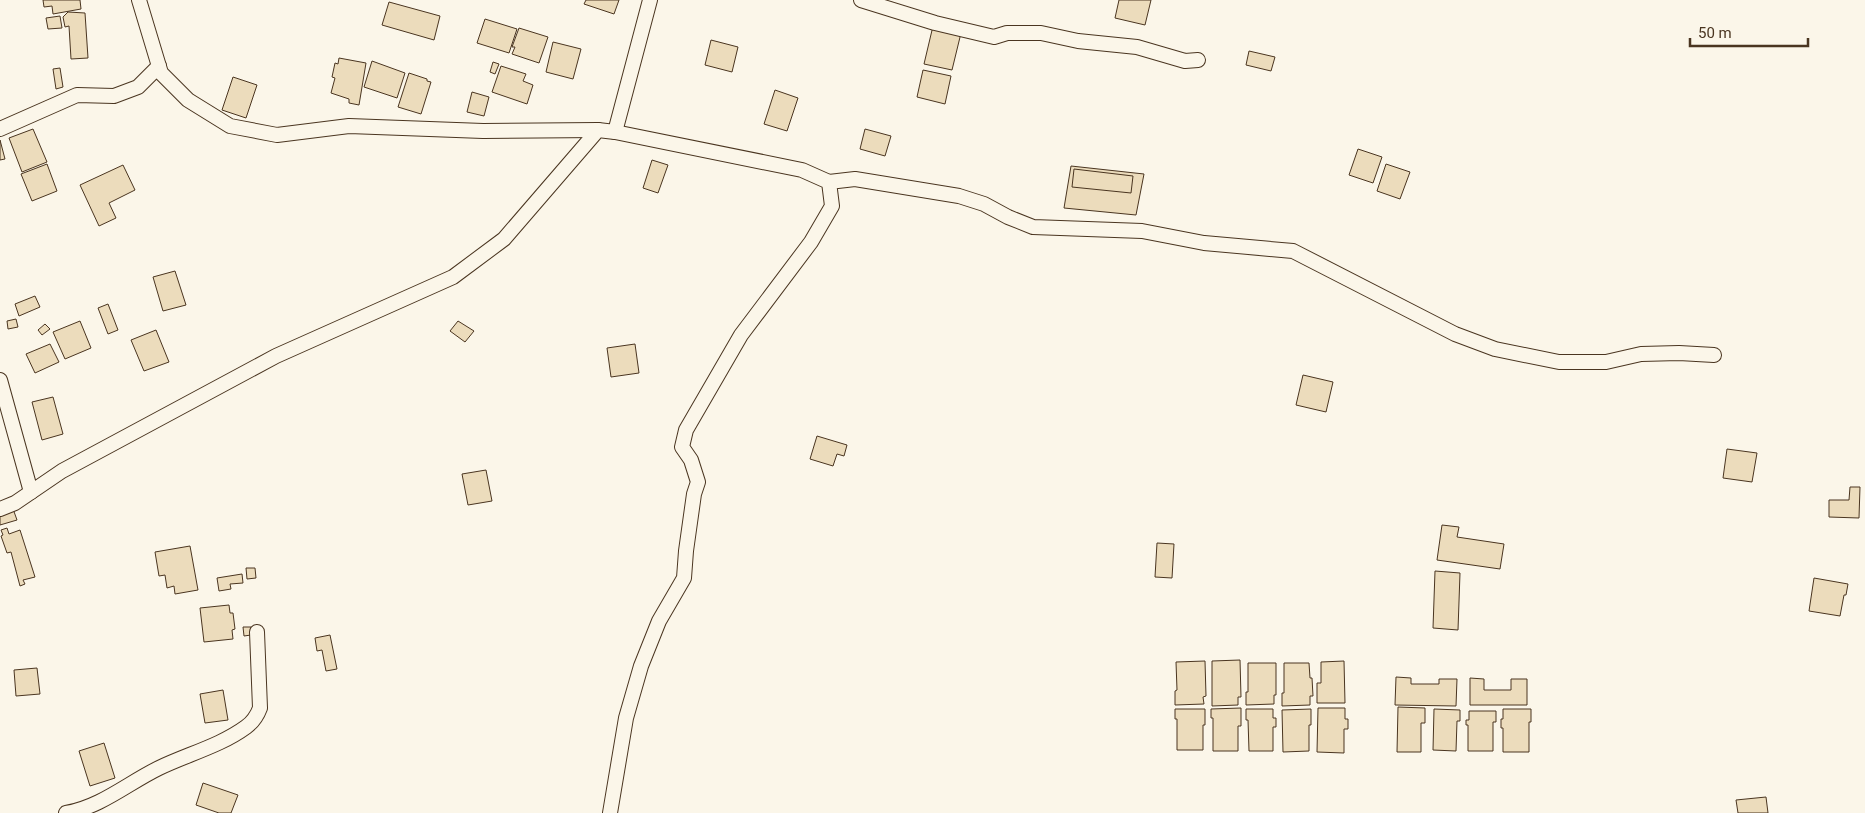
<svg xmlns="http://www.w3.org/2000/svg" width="1865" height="813" viewBox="0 0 1865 813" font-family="Roboto,sans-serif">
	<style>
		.building { fill: #ecdcbc; stroke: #4a3520 }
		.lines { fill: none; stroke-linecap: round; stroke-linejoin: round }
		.street-casing { stroke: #4a3520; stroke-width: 16 }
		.street { stroke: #fbf6e9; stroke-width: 14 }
	</style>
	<rect width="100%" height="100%" fill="#fbf6e9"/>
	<g class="building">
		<polygon points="43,0 80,0 81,9 53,14 52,6 44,7"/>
		<polygon points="586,0 619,0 614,14 584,4"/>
		<polygon points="1119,0 1151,0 1145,25 1115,18"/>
		<polygon points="389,2 440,16 434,40 382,25"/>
		<polygon points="68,12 85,13 88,58 71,59 69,26 65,27 63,17"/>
		<polygon points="60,16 62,28 48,29 46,18"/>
		<polygon points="485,19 517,29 509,53 477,43"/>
		<polygon points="933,26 961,33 952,70 924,64"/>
		<polygon points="519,28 548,37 539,63 512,54 515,47 512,47"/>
		<polygon points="711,40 738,47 732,72 705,65"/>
		<polygon points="553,42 581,49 573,79 546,72"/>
		<polygon points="1249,51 1275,57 1271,71 1246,65"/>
		<polygon points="339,58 366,63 359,105 349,103 349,99 331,93 335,78 332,77 335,63 338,64"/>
		<polygon points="372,61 405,73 397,98 364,87"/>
		<polygon points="493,62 499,64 495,74 490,72"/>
		<polygon points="501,66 526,74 523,81 533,85 527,104 492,92"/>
		<polygon points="60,68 63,87 56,89 53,69"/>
		<polygon points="923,70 951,76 945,104 917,97"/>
		<polygon points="409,73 427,79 427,81 431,82 421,114 398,107"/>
		<polygon points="233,77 257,85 246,118 222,110"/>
		<polygon points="775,90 798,98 787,131 764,124"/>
		<polygon points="472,92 489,97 484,116 467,112"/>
		<polygon points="33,129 47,162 22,172 9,138"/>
		<polygon points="865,129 891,136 885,156 860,149"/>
		<polygon points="0,140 5,159 0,160"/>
		<polygon points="1358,149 1382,157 1373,183 1349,175"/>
		<polygon points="652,160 668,165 658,193 643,188"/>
		<polygon points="47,164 57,191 32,201 21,174"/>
		<polygon points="1386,164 1410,172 1400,199 1377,191"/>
		<polygon points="123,165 135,190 109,203 116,218 99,226 80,185"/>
		<polygon points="1071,166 1144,174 1136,215 1064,208"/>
		<polygon points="1074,169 1133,176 1131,193 1072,187"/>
		<polygon points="175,271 186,305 163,311 153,277"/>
		<polygon points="35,296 40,307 19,316 15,304"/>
		<polygon points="108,304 118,330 108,334 98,308"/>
		<polygon points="16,319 18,327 8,329 7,321"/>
		<polygon points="80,321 91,348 65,359 53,332"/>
		<polygon points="458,321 474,331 465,342 450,331"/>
		<polygon points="45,324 50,329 42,335 38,330"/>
		<polygon points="156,330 169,362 144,371 131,340"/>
		<polygon points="50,344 59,362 35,373 26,354"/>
		<polygon points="635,344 639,373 611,377 607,348"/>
		<polygon points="1303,375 1333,382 1326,412 1296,405"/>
		<polygon points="53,397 63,434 42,440 32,402"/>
		<polygon points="817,436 847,445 844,456 837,454 833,466 810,459"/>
		<polygon points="1727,449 1757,453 1752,482 1723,478"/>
		<polygon points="486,470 492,501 468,505 462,474"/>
		<polygon points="1850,487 1860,487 1859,518 1829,517 1829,500 1849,500"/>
		<polygon points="12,506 17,520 0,525 0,511"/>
		<polygon points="1442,525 1459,527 1457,537 1504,544 1500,569 1437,560"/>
		<polygon points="7,528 9,534 20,530 35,577 23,580 25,584 20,586 11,552 7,553 1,536 3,535 1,530"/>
		<polygon points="1157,543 1174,544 1172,578 1155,577"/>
		<polygon points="190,546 198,590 175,594 174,586 167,588 165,575 159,576 155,552"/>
		<polygon points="246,568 255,568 256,578 247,579"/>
		<polygon points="1435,571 1460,573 1458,630 1433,628"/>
		<polygon points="242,574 243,583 230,584 231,589 219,591 217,578"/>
		<polygon points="1814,578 1848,584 1846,595 1844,595 1840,616 1809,611"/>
		<polygon points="229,605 230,613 233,613 235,629 232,630 233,639 204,642 200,608"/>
		<polygon points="243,627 251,627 251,635 244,636"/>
		<polygon points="330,635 337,669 326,671 322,650 317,651 315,638"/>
		<polygon points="1240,660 1241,697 1238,697 1238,705 1212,706 1212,661"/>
		<polygon points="1205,661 1206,696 1203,697 1204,704 1175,705 1175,691 1177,690 1176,662"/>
		<polygon points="1344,661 1345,703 1317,703 1317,683 1321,683 1321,662"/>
		<polygon points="1248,663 1276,663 1276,695 1274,695 1274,704 1246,705 1246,692 1248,692"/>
		<polygon points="1284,663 1309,663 1310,678 1312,678 1313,696 1310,696 1310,705 1282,706 1282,693 1284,693"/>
		<polygon points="37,668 40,694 16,696 14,670"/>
		<polygon points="1396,677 1411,678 1411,684 1439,684 1439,679 1457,679 1456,706 1395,705"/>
		<polygon points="1470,678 1484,679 1484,690 1511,690 1511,679 1527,679 1527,705 1470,705"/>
		<polygon points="223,690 228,720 205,723 200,694"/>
		<polygon points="1398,707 1425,708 1425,723 1421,723 1421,752 1397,752"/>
		<polygon points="1241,708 1241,726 1238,726 1238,751 1213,751 1213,718 1211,718 1211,709"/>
		<polygon points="1318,708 1345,708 1345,719 1348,719 1348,729 1344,729 1344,753 1317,752"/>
		<polygon points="1175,709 1205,709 1205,725 1203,725 1203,750 1177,750 1177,719 1175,719"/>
		<polygon points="1246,709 1273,709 1273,718 1276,718 1276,727 1273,727 1273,751 1249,751 1248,720 1246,720"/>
		<polygon points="1311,709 1311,725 1309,725 1309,751 1283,752 1282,710"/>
		<polygon points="1434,709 1460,710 1460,721 1457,721 1456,751 1433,750"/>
		<polygon points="1503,709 1531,709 1531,722 1529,722 1529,752 1503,752 1503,728 1501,728 1501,719 1503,719"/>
		<polygon points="1469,711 1496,711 1496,722 1493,722 1493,751 1468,751 1468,725 1466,725 1466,720 1469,720"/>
		<polygon points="104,743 115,778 90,786 79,751"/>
		<polygon points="203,783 238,795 231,813 219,813 196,805"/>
		<polygon points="1766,797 1768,813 1738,813 1736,800"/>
	</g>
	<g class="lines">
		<defs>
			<g id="street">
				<polyline points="139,0 161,73 188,100 230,126 277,135 349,126 483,131 598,130"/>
				<polyline points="861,0 935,23 994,37 1007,33 1041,33 1078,41 1137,47 1185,61 1198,60"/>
				<polyline points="0,129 77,95 114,96 138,87 159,66"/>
				<polyline points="829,182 855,179 959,196 984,204 1008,217 1033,227 1142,231 1204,243 1293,251 1455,334 1495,349 1559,362 1606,362 1641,354 1679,353 1714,355"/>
				<polyline points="0,380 31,492"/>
				<polyline points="0,509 15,503 62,471 276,356 453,277 504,239 598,130 615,132 650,0"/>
				<path d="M66,813C101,807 128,783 159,768C188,754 220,746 246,727C253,722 257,716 260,708L257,632"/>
				<polyline points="610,813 626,718 641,666 659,621 684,578 686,551 694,494 698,482 691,460 682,447 686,430 741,335 811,242 832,206 829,182 802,170 615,132"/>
			</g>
		</defs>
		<use href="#street" class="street-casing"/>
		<use href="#street" class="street"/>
	</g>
	<path d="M1690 38v8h118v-8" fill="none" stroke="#4a3520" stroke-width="2.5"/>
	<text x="1698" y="38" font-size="15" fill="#4a3520" stroke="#fbf6e9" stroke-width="4" paint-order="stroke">50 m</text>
</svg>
